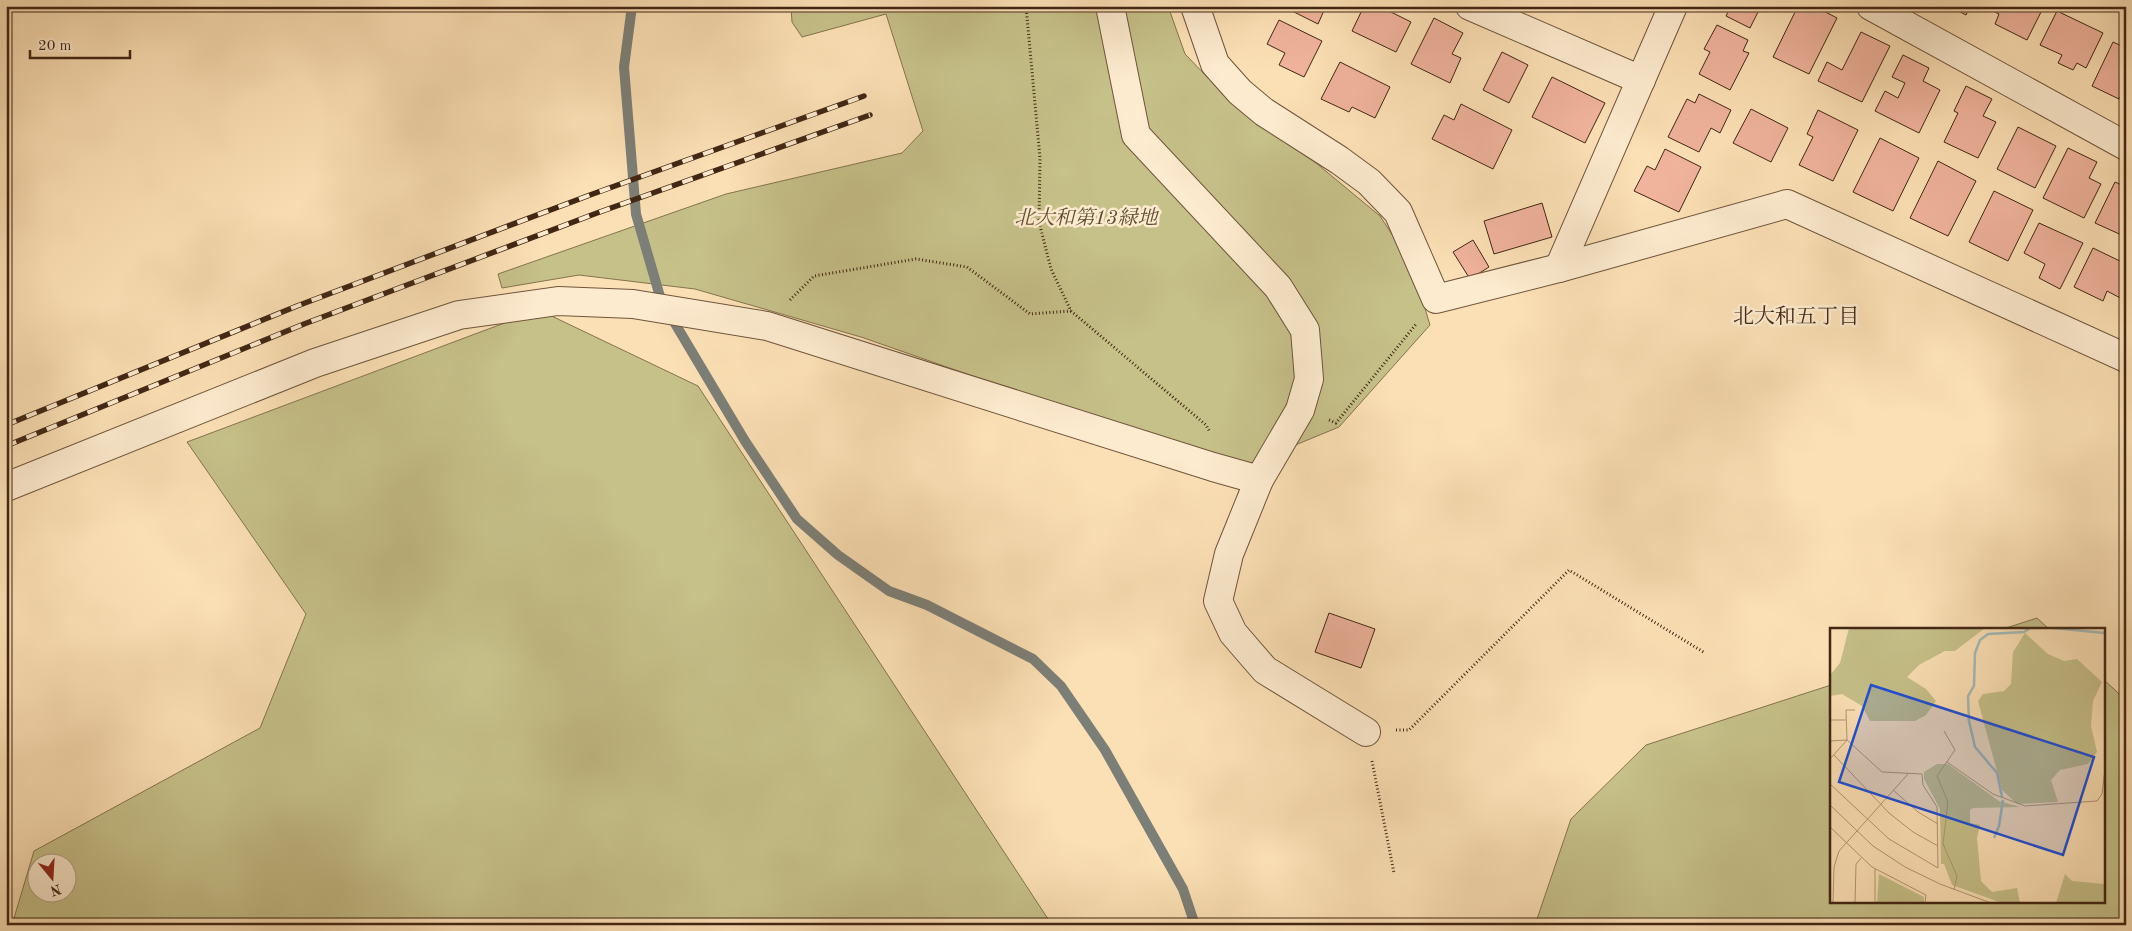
<svg xmlns="http://www.w3.org/2000/svg" width="2132" height="931" viewBox="0 0 2132 931" font-family="'Old Standard TT','Noto Serif JP',serif">
	<style>
		.green { fill: #c6c089; stroke: #84734e; fill-rule: evenodd }
		.lines { fill: none; stroke-linecap: round; stroke-linejoin: round }
		.stream { stroke: #7c7f77; stroke-width: 10 }
		.building { fill: #f0b39c; stroke: #412614 }
		.street-casing { stroke: #70543c; stroke-width: 30 }
		.path { stroke: #412614; stroke-width: 3; stroke-dasharray: 1 2.5; stroke-linecap: butt }
		.street { stroke: #fdebcf; stroke-width: 28 }
		.rail-casing { stroke: #412614; stroke-width: 5.5 }
		.rail { stroke: #fdebcf; stroke-width: 4; stroke-dasharray: 11; stroke-linecap: butt }
		.labels { text-anchor: middle; dominant-baseline: central; stroke-width: 5; stroke-linejoin: round; paint-order: stroke }
		.park-label { font-size: 20px; font-style: italic; fill: #624c31; stroke: #fdebcf }
		.neighbourhood-label { font-size: 21px; fill: #412614; stroke: #fdebcf }
		.inset-river { fill: none; stroke: #a4bab9; stroke-width: 2.5 }
		.inset-road { fill: none; stroke: #b19675; stroke-width: 1 }
		.view { fill: #1d4ed8; fill-opacity: 0.15; stroke: #1d4ed8; stroke-width: 2.5 }
		.inset-edge { fill: none; stroke: #412614; stroke-width: 2.5 }
	</style>
	<rect width="100%" height="100%" fill="#fce0b5"/>
	<filter id="stains"><feTurbulence type="fractalNoise" baseFrequency=".004" numOctaves="4"/><feColorMatrix values="0 0 0 0 .2 0 0 0 0 .09 0 0 0 0 .02 0 0 0 .5 -.17"/></filter>
	<radialGradient id="worn" r=".72"><stop offset=".6" stop-color="#630" stop-opacity="0"/><stop offset="1" stop-color="#630" stop-opacity=".3"/></radialGradient>
	<g class="green">
		<polygon points="791,6 1168,6 1185,54 1238,109 1316,163 1380,216 1412,265 1430,325 1339,427 1247,465 1167,444 861,337 695,289 579,275 502,288 498,274 726,194 902,153 923,131 886,14 802,37 792,22"/>
		<path d="M539,310L698,386L1052,925H12L34,851L260,728L306,614L187,442ZM38,864H68V894H38Z"/>
		<polygon points="2037,618 2050,630 2000,630"/>
		<polygon points="2103,679 2126,700 2126,925 1535,925 1571,819 1646,745 1831,685 1831,902 2103,902"/>
	</g>
	<g class="lines">
		<polyline class="stream" points="632,6 624,67 636,214 661,300 745,441 797,519 838,555 889,591 927,605 1033,659 1061,686 1105,750 1183,889 1195,925"/>
	</g>
	<g class="building">
		<polygon points="1282,6 1326,6 1318,24"/>
		<polygon points="1364,6 1379,6 1411,22 1396,52 1352,31"/>
		<polygon points="1731,6 1761,6 1750,28 1726,16"/>
		<polygon points="1798,6 1814,6 1837,18 1809,74 1773,57"/>
		<polygon points="1949,6 1970,6 1966,15"/>
		<polygon points="2044,6 2027,40 1995,24 1999,14 1984,7"/>
		<polygon points="2057,11 2103,33 2086,68 2077,63 2073,70 2058,63 2062,55 2040,45"/>
		<polygon points="1434,18 1463,33 1452,54 1461,58 1450,83 1411,64"/>
		<polygon points="1279,20 1322,41 1304,77 1279,65 1285,53 1267,44"/>
		<polygon points="1717,25 1748,40 1743,51 1749,53 1730,90 1699,74 1710,52 1704,49"/>
		<polygon points="1861,32 1890,46 1862,102 1818,81 1827,62 1842,70"/>
		<polygon points="2113,42 2126,48 2126,85 2119,99 2092,86"/>
		<polygon points="1502,52 1528,65 1509,103 1483,90"/>
		<polygon points="1903,55 1929,68 1923,81 1940,90 1919,133 1875,111 1885,91 1898,98 1905,83 1892,77"/>
		<polygon points="1340,62 1390,87 1375,118 1352,107 1349,112 1321,99"/>
		<polygon points="1552,77 1605,103 1585,143 1532,117"/>
		<polygon points="1966,86 1992,99 1983,116 1996,122 1978,158 1944,142 1958,113 1954,111"/>
		<polygon points="1699,94 1731,110 1720,133 1711,128 1699,152 1668,137 1687,99 1695,103"/>
		<polygon points="1461,104 1512,130 1493,169 1432,139 1444,115 1454,120"/>
		<polygon points="1751,109 1788,128 1771,162 1733,143"/>
		<polygon points="1818,110 1858,130 1833,181 1799,165 1813,137 1807,134"/>
		<polygon points="2018,127 2056,146 2035,188 1997,169"/>
		<polygon points="1880,138 1919,158 1893,211 1853,192"/>
		<polygon points="2068,148 2097,162 2089,178 2101,184 2084,218 2043,198"/>
		<polygon points="1665,149 1701,167 1679,212 1634,191 1647,166 1655,170"/>
		<polygon points="1938,161 1976,181 1948,236 1910,218"/>
		<polygon points="2115,182 2126,187 2126,237 2095,223"/>
		<polygon points="1994,191 2033,210 2008,261 1969,242"/>
		<polygon points="1542,203 1552,237 1494,254 1484,221"/>
		<polygon points="2039,223 2083,243 2060,289 2039,278 2045,264 2024,253"/>
		<polygon points="1473,240 1489,267 1470,279 1453,252"/>
		<polygon points="2093,248 2126,264 2126,301 2107,291 2103,301 2074,287"/>
		<polygon points="1329,613 1375,629 1361,668 1315,652"/>
	</g>
	<g class="lines">
		<defs>
			<g id="street">
				<polyline points="1110,6 1136,135 1278,287 1305,330 1309,379 1300,410 1259,480 1229,554 1218,601 1233,633 1265,670 1366,732"/>
				<polyline points="1195,6 1215,64 1240,92 1264,112 1339,160 1369,182 1398,212 1436,299 1559,268 1787,204 2126,358"/>
				<polyline points="1470,6 1641,80"/>
				<polyline points="1871,6 2126,146"/>
				<polyline points="1559,268 1673,6"/>
				<polyline points="6,487 315,363 459,315 558,301 633,304 767,326 1213,467 1259,480"/>
			</g>
		</defs>
		<use href="#street" class="street-casing"/>
		<g class="path">
			<polyline points="1026,6 1040,158 1039,222 1051,269 1071,311 1206,425 1210,432"/>
			<polyline points="790,300 814,276 916,259 967,267 1030,314 1071,311"/>
			<polyline points="1329,420 1336,423 1417,323"/>
			<polyline points="1396,730 1409,730 1569,570 1705,653"/>
			<polyline points="1372,761 1394,873"/>
		</g>
		<use href="#street" class="street"/>
		<defs>
			<g id="rail">
				<polyline points="6,425 297,306 590,195 864,96"/>
				<polyline points="6,446 304,324 597,213 870,115"/>
			</g>
		</defs>
		<use href="#rail" class="rail-casing"/>
		<use href="#rail" class="rail"/>
	</g>
	<g class="labels">
		<g class="park-label">
			<text x="1086" y="219">北大和第13緑地</text>
		</g>
		<g class="neighbourhood-label">
			<text x="1796" y="317">北大和五丁目</text>
		</g>
	</g>
	<g transform="translate(1830 628)">
		<rect width="275" height="275" fill="#fce0b5"/>
		<path d="M19,0H155L125,23H115L89,37L77,49L96,61L106,73L96,87L85,93H40L32,78L12,66L0,68V47L10,35ZM195,5L218,26L234,33L247,31L272,54L263,73L261,98L267,124L258,136L230,142L221,152L228,174L187,176L172,162L148,73L153,66L174,63L181,56L183,24ZM107,136H118L169,173L190,179L143,180L140,182V195L150,197L147,210L151,253L162,264L187,260L190,275H172L122,257L114,236H111L110,181L94,151V144ZM49,246L94,269V275H47ZM235,246L242,253L275,256V275H226Z" fill="#c6c089"/>
		<path class="inset-river" d="M223,0L275,5M172,169L167,145L145,119L139,93L138,68L144,58L145,25L150,12L158,6L194,4L200,0M164,210L169,198L173,172"/>
		<path class="inset-road" d="M0,92H16M114,103L125,122L107,148L118,174L113,216L127,248L124,262M0,113L17,112M4,127L59,185L83,204L108,218M0,131L17,112M117,134L163,166L195,178L267,173L272,166L275,141M0,156L59,211L108,240L107,179L93,157L92,146L52,144L17,112L16,82H25M63,162L88,184L108,196M0,177L43,218L75,239L110,256L161,275M0,199L42,239L96,267L95,275M3,275L4,239L9,223L78,146M25,275L26,236L31,230M45,275V241"/>
		<path class="view" d="M41,57L264,129L233,227L9,154Z"/>
		<rect width="275" height="275" class="inset-edge"/>
	</g>
	<rect width="2132" height="931" fill="none" stroke="#fce0b5" stroke-width="25"/>
	<rect x="8" y="8" width="2117" height="916" fill="none" stroke="#412614" stroke-width="2.5"/>
	<rect x="12" y="12" width="2107" height="906" fill="none" stroke="#412614"/>
	<g transform="translate(52 878) rotate(162)"><circle r="24" fill="#fdebcf" stroke="#b29c84"/>
	<path d="M0-4L9 19L0 12L-9 19Z" fill="#8f2418"/>
	<text y="-8" font-size="14" font-weight="bold" text-anchor="middle" fill="#412614">N</text>
	</g>
	<path d="M30 50v8h100v-8" fill="none" stroke="#412614" stroke-width="2.5"/>
	<text x="38" y="50" font-size="15" fill="#412614" stroke="#fdebcf" stroke-width="4" paint-order="stroke">20 m</text>
	<rect width="100%" height="100%" filter="url(#stains)"/>
	<rect width="100%" height="100%" fill="url(#worn)"/>
</svg>
